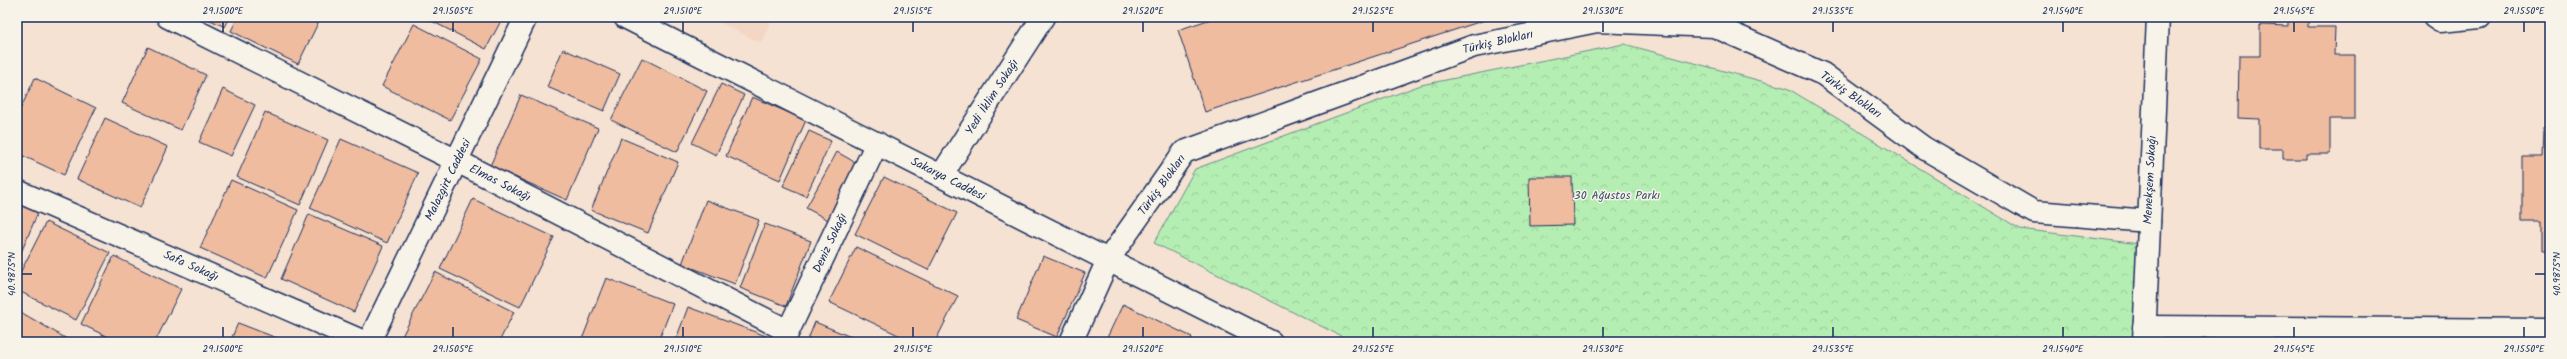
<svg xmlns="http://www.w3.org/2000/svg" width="2567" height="359" viewBox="0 0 2567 359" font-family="Kalam,sans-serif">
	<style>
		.built { fill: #f3d7c3 }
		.park { fill: url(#park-crowns); stroke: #688e88 }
		.building { fill: #efbca0; stroke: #1b2f5e }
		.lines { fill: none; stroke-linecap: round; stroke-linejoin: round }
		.street-casing { stroke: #1b2f5e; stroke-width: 25 }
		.secondary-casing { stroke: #1b2f5e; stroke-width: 25 }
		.street { stroke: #f7f3e8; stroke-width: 22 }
		.secondary { stroke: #f7f3e8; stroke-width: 22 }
		.ticks { fill: none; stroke: #1b2f5e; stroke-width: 1.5 }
		.labels { text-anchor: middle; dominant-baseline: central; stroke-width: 3; stroke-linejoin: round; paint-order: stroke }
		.street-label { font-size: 12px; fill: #1b2f5e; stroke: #f7f3e8 }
		.park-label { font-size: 12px; fill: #3a556f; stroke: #f7f3e8 }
		.neatline { fill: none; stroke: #1b2f5e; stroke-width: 1.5 }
		.ticks-label { font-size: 10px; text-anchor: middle; fill: #1b2f5e }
	</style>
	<defs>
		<pattern id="park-crowns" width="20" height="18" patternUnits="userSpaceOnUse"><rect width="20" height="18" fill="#b5eeb2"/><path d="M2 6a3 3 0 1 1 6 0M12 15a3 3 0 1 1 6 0" fill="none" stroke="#9bcc9c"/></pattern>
	</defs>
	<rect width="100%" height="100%" fill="#f5e2d2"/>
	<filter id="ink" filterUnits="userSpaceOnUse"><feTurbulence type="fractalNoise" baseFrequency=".025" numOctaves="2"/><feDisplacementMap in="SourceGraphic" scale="8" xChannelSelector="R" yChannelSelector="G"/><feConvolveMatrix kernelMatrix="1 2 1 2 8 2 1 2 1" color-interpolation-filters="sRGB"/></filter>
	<g filter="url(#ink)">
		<polygon class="built" points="709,17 773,17 761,43"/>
		<polygon class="park" points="1624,44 1787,88 2020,229 2139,244 2138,342 1353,342 1154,243 1195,169 1421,85"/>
		<g class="building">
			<polygon points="204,17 230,17 225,27"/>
			<polygon points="238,17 321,17 298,64 231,31"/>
			<polygon points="424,17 503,17 486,49"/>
			<polygon points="1217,17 1491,17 1491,18 1205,112 1178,30"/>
			<polygon points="2288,20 2308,21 2308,27 2335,27 2334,55 2355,55 2355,119 2330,119 2330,154 2306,154 2306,159 2283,159 2283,149 2259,149 2259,119 2238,118 2239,56 2260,56 2260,25 2288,26"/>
			<polygon points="414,24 482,59 450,120 382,86"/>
			<polygon points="148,47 206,75 181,130 122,103"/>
			<polygon points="563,49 620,74 604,111 547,87"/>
			<polygon points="642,58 707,91 677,152 611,120"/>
			<polygon points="35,78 96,108 64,175 17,153 17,116"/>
			<polygon points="721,84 744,95 716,155 692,143"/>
			<polygon points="223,89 255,105 231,156 199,142"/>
			<polygon points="521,95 598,128 567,200 490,166"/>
			<polygon points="752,97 806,120 780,180 726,156"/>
			<polygon points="265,112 328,140 300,205 237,177"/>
			<polygon points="105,118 168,147 140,208 77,179"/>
			<polygon points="2544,127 2550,127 2550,251 2542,251 2542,221 2522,221 2522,157 2543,157"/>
			<polygon points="809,131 831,141 806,196 783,186"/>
			<polygon points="621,138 678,162 648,233 591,210"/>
			<polygon points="341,139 418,173 387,243 310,208"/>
			<polygon points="837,152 860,165 830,221 806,208"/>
			<polygon points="884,177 957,213 928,270 855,234"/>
			<polygon points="1529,177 1572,177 1573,225 1530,226"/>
			<polygon points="231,180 298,210 267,278 200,248"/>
			<polygon points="17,194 41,205 20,255 17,254"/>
			<polygon points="473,199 554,237 520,307 440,269"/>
			<polygon points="706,200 759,220 735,284 682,264"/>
			<polygon points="309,214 383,246 354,312 281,279"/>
			<polygon points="46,222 110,253 76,320 17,290 17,279"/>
			<polygon points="765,224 811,241 786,306 740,288"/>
			<polygon points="856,247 958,296 935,342 913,342 829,302"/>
			<polygon points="114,256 181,289 155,342 118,342 81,324"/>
			<polygon points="1043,256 1085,273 1057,337 1016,320"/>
			<polygon points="435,272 514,312 499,342 399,342"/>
			<polygon points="606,278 673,304 658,342 581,342"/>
			<polygon points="1123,304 1192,337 1190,342 1105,342"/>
			<polygon points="688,307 766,336 763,342 675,342"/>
			<polygon points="17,310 67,339 66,342 17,342"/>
			<polygon points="815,322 863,342 807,342"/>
			<polygon points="238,323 287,342 230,342"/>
		</g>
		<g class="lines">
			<defs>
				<g id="street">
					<polyline points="168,17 457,161 788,331"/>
					<polyline points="2434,17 2440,21 2480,17"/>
					<polyline points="941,176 1043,17"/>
					<polyline points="17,191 364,342"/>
					<polyline points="2144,327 2550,330"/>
					<polyline points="2144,341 2158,17"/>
					<polyline points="783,342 877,143"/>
					<polyline points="1071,342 1108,260 1184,152 1474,46 1597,21 1714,26 1823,74 1924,148 2034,212 2149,221"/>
				</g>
				<g id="secondary">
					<polyline points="625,17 1271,342"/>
					<polyline points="369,342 526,17"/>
				</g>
			</defs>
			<use href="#street" class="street-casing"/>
			<use href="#secondary" class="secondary-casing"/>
			<use href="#street" class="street"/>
			<use href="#secondary" class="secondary"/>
		</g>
	</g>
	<path class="ticks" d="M223,22V32M453,22V32M683,22V32M913,22V32M1143,22V32M1373,22V32M1603,22V32M1833,22V32M2063,22V32M2294,22V32M2524,22V32M22,274H32M2535,274H2545M223,327V337M453,327V337M683,327V337M913,327V337M1143,327V337M1373,327V337M1603,327V337M1833,327V337M2063,327V337M2294,327V337M2524,327V337"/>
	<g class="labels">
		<g class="street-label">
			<text transform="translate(1498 42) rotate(-13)">Türkiş Blokları</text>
			<text transform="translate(1851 95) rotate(35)">Türkiş Blokları</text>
			<text transform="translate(992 97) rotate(-57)">Yedi İklim Sokağı</text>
			<text transform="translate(948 179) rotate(27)">Sakarya Caddesi</text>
			<text transform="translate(448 180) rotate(-64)">Malazgirt Caddesi</text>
			<text transform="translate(2150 180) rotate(-87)">Menekşem Sokağı</text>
			<text transform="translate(500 183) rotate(27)">Elmas Sokağı</text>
			<text transform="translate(1162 185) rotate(-54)">Türkiş Blokları</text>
			<text transform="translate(830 243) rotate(-65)">Deniz Sokağı</text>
			<text transform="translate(191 266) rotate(24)">Safa Sokağı</text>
		</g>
		<g class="park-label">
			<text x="1617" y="195">30 Ağustos Parkı</text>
		</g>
	</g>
	<rect width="2567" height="359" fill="none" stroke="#f7f3e8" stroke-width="44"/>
	<rect x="22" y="22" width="2523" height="315" class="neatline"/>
	<g class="ticks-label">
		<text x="223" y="14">29.1500°E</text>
		<text x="453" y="14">29.1505°E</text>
		<text x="683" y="14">29.1510°E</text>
		<text x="913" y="14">29.1515°E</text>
		<text x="1143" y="14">29.1520°E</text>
		<text x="1373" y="14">29.1525°E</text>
		<text x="1603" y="14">29.1530°E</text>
		<text x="1833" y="14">29.1535°E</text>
		<text x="2063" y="14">29.1540°E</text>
		<text x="2294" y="14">29.1545°E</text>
		<text x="2524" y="14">29.1550°E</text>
		<text transform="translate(11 274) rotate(-90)" y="4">40.9875°N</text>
		<text transform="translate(2556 274) rotate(-90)" y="4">40.9875°N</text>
		<text x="223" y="352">29.1500°E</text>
		<text x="453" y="352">29.1505°E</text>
		<text x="683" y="352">29.1510°E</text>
		<text x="913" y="352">29.1515°E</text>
		<text x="1143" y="352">29.1520°E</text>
		<text x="1373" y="352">29.1525°E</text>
		<text x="1603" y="352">29.1530°E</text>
		<text x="1833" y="352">29.1535°E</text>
		<text x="2063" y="352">29.1540°E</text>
		<text x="2294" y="352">29.1545°E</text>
		<text x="2524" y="352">29.1550°E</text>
	</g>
</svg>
